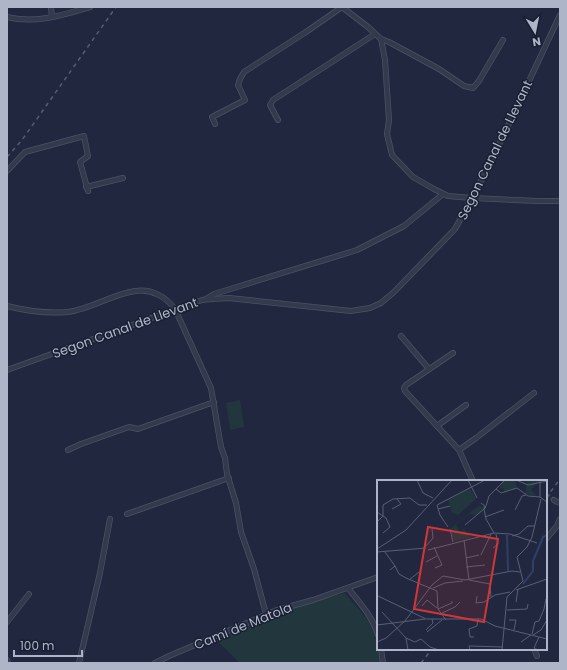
<svg xmlns="http://www.w3.org/2000/svg" width="567" height="670" viewBox="0 0 567 670" font-family="Poppins,sans-serif">
	<style>
		.green { fill: #22363e }
		.lines { fill: none; stroke-linecap: round; stroke-linejoin: round }
		.minor-tunnel { stroke: #353c53; stroke-width: 4.5; stroke-dasharray: 4.5 2; stroke-linecap: butt }
		.minor-casing { stroke: #4c5265; stroke-width: 6 }
		.minor { stroke: #343a4d; stroke-width: 4.5 }
		.rail { stroke: #555d75; stroke-width: 1.5; stroke-dasharray: 4 4; stroke-linecap: butt }
		.labels { text-anchor: middle; dominant-baseline: central; stroke-width: 3; stroke-linejoin: round; paint-order: stroke }
		.street-label { font-size: 13px; fill: #afb5c9; stroke: #191f32 }
		.inset-river { fill: none; stroke: #313f67; stroke-width: 2 }
		.inset-road { fill: none; stroke: #596076; stroke-width: 1 }
		.view { fill: #d23638; fill-opacity: 0.15; stroke: #d23638; stroke-width: 2 }
		.inset-edge { fill: none; stroke: #afb5c9; stroke-width: 2 }
	</style>
	<rect width="100%" height="100%" fill="#20273e"/>
	<g class="green">
		<polygon points="240,400 244,427 230,430 226,403"/>
		<polygon points="345,593 365,617 377,630 378,651 381,663 240,663 216,640 275,611"/>
	</g>
	<g class="lines">
		<polyline class="minor-tunnel" points="546,494 554,500"/>
		<defs>
			<g id="minor">
				<polyline points="51,7 52,17"/>
				<polyline points="342,7 368,27 381,39 385,60 389,120 387,134 392,155 413,177 434,189 448,196 472,198 538,201 560,201"/>
				<path d="M7,17C35,24 63,15 90,7"/>
				<polyline points="381,39 389,42 439,69 464,86 473,88 479,81 503,40"/>
				<polyline points="278,120 270,105 273,100 375,34"/>
				<polyline points="215,124 212,117 245,100 238,85 240,79 244,72 306,32 342,7"/>
				<polyline points="7,171 25,152 84,136 88,156 80,162 88,191"/>
				<polyline points="86,187 123,178"/>
				<polyline points="206,299 214,294 357,250 404,226 443,194"/>
				<path d="M7,306C27,311 48,314 68,312C92,309 112,294 135,291C151,288 166,297 175,309L211,388L221,447L225,458L227,474L236,503L241,532L254,569L266,614"/>
				<polyline points="401,336 429,369"/>
				<polyline points="453,353 406,385 404,388 405,391 459,450 473,481"/>
				<polyline points="7,370 202,300 212,299 229,298 351,311 370,308 381,303 394,292 455,229 489,166 560,15"/>
				<polyline points="437,426 466,405"/>
				<polyline points="68,450 81,444 129,427 138,429 214,402"/>
				<polyline points="459,450 476,438 534,393"/>
				<polyline points="554,500 557,502 560,503"/>
				<polyline points="127,514 229,478"/>
				<polyline points="546,539 557,526 560,519"/>
				<path d="M348,588C359,602 373,617 378,635"/>
				<polyline points="7,622 29,594"/>
				<polyline points="381,649 383,663"/>
				<polyline points="534,649 537,656"/>
				<polyline points="7,660 8,663"/>
				<polyline points="79,663 100,573 110,519"/>
				<polyline points="155,663 169,656 277,610 313,600 378,577"/>
			</g>
		</defs>
		<use href="#minor" class="minor-casing"/>
		<use href="#minor" class="minor"/>
		<g class="rail">
			<polyline points="7,157 22,140 116,7"/>
			<polyline points="546,498 560,479"/>
			<polyline points="421,663 432,649"/>
		</g>
	</g>
	<g class="labels">
		<g class="street-label">
			<text transform="translate(495 150) rotate(-64)">Segon Canal de Llevant</text>
			<text transform="translate(125 328) rotate(-20)">Segon Canal de Llevant</text>
			<text transform="translate(243 626) rotate(-22)">Camí de Matola</text>
		</g>
	</g>
	<g transform="translate(377 480)">
		<rect width="170" height="170" fill="#20273e"/>
		<path d="M128,0H138L140,8L127,12L126,8L121,10ZM150,0H163L154,10L160,16L148,14ZM93,8L99,19L81,35L75,33L71,20ZM101,26L109,27L99,35L92,34L79,45L83,52L87,49L94,58L77,61L73,49Z" fill="#22363e"/>
		<path class="inset-river" d="M130,55L131,91M146,104L156,91V81L166,57L170,55"/>
		<path class="inset-road" d="M40,0L46,13L56,18M91,0L100,18M139,0L151,5L170,1M163,0V17L170,22M119,9L124,13L140,8L151,16L163,17M104,23L109,27L107,29L108,26M109,26L112,16L128,0M15,29L24,24L20,19M61,29L73,26M107,29L109,39L117,53M138,30L145,16L149,15M0,32L9,38L13,47L6,53M63,35L60,25L108,0M63,35L71,47M108,37L127,30M0,42L6,36V25L16,19L33,18L42,25H50M88,45L107,29M73,49L76,62M135,56L142,54L151,46H158M87,60L92,100L113,104L114,117M48,67L56,58L55,49M57,67L65,85L58,88M116,68L121,64L119,54M0,69L29,50L75,0M51,70L117,53L133,54L160,63M0,72L49,68M8,72L18,86M104,75L114,54M89,78L102,75M49,82L60,76M89,87L108,85M13,90L18,86L22,94L29,98L60,111L61,129L69,140M32,100L42,92M56,108L68,103L86,101M139,110L170,99M1,116L49,139H104L118,146L170,159M100,116L99,123L107,122L118,115L133,112M139,122L141,109M45,126L50,120L60,128M61,129L75,123V121M130,130L150,129L151,124M5,132L29,158L38,162L44,159L53,167L62,170M65,133L78,127L83,122M132,140H139L137,150M0,145L48,139M49,150L56,143L55,139M50,152L65,140M155,154L158,142L162,141L167,129L169,119M156,155L164,150L170,140M97,157H93L92,149L100,146L101,138M29,158L31,170M0,162L9,158L28,141L55,105L66,96L88,100L135,91L143,92M144,162L154,155M93,170L92,166L126,167M125,170L130,117L146,101L140,77L150,67L155,57L164,19M161,170L157,168L162,157"/>
		<path class="view" d="M51,47L121,59L107,142L37,129Z"/>
		<rect width="170" height="170" class="inset-edge"/>
	</g>
	<rect width="567" height="670" fill="none" stroke="#afb5c9" stroke-width="16"/>
	<g transform="translate(535 32) rotate(170)" stroke="#191f32" stroke-width="3" paint-order="stroke">
	<path d="M0-3L7 15L0 10L-7 15Z" fill="#afb5c9"/>
	<text y="-6" font-size="11" font-weight="bold" text-anchor="middle" fill="#afb5c9">N</text>
	</g>
	<path d="M14 650v6h68v-6" fill="none" stroke="#afb5c9" stroke-width="2"/>
	<text x="20" y="650" font-size="12" fill="#afb5c9" stroke="#191f32" stroke-width="3" paint-order="stroke">100 m</text>
</svg>
